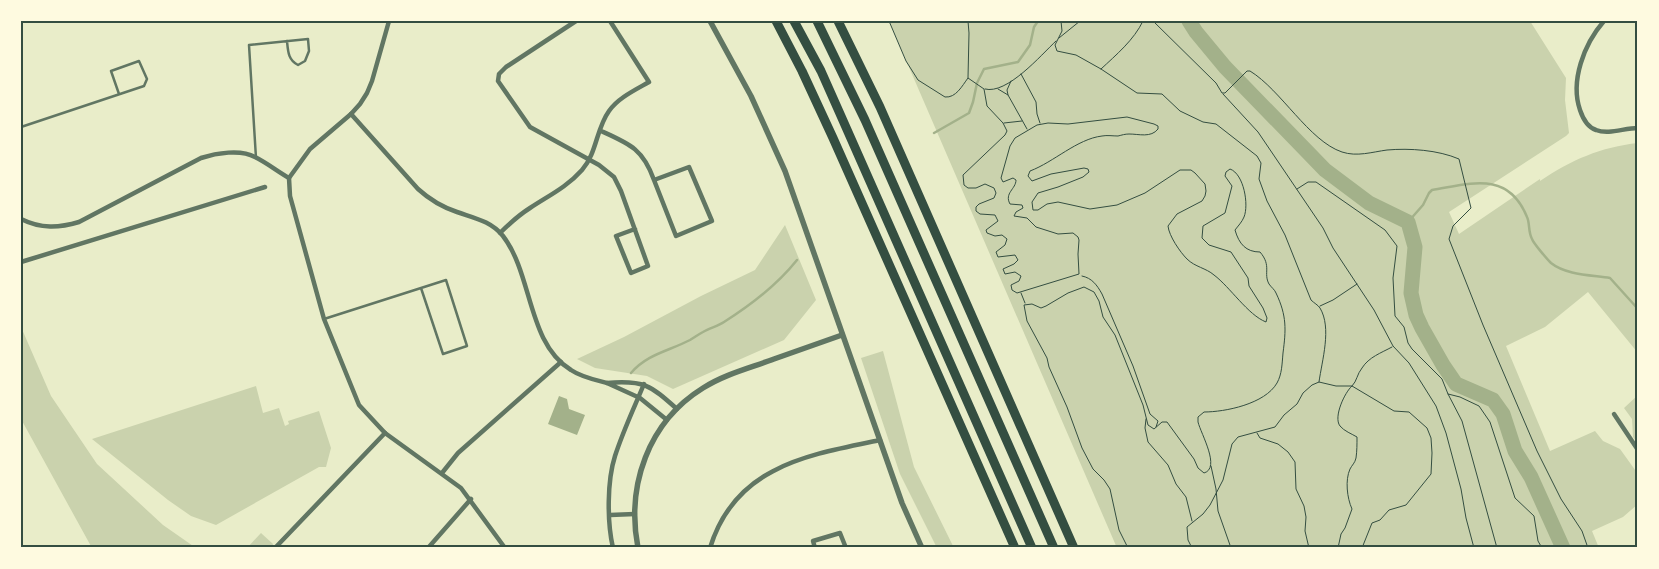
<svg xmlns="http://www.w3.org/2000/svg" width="1659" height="569" viewBox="0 0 1659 569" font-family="'DejaVu Sans',sans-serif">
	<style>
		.green { fill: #cad2ad }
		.water { fill: #a3b18a }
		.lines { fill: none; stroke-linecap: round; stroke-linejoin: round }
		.stream { stroke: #a3b18a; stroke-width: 2.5 }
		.river { stroke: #a3b18a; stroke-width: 15 }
		.path { stroke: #344e41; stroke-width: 1 }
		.service { stroke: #617663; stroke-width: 2.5 }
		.minor { stroke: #617663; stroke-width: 4.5 }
		.tertiary { stroke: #617663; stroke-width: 5.5 }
		.motorway { stroke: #344e41; stroke-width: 9 }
		.neatline { fill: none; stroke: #344e41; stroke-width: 2 }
	</style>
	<rect width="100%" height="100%" fill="#e9edc9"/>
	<g class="green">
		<path d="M889,21H1530L1566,78L1565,100L1569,133L1566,136L1449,212L1459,234L1540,179V181C1571,160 1601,147 1638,143V353L1588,292L1545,327L1506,346L1550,451L1595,431L1603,441L1620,449L1638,474V504L1623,517L1592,531L1599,548H1117Z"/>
		<polygon points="785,225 816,300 784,340 673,389 647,376 595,368 577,359 624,337 701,296 755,270"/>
		<polygon points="21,327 51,396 97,464 163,525 196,548 92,548 21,419"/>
		<polygon points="883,351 914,467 954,548 937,548 900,474 861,358"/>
		<polygon points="256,386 263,413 279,408 285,426 289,424 288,421 319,411 331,448 326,467 319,467 216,525 191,516 168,500 92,439"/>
		<polygon points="1638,395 1638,444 1633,437 1632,419 1624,408"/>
		<polygon points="261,533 273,544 272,548 247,548"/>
	</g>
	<polygon class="water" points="559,396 567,399 569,409 585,415 577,435 548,424"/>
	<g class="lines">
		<g class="stream">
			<polyline points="934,133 969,113 973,102 977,83 984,69 1018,62 1030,45 1034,27 1038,21"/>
			<path d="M1408,222L1423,205L1429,193L1432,190C1470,184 1508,170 1527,217C1530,223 1528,232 1532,239C1534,244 1547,259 1551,263C1566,275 1591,275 1610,278L1638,309"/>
			<path d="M631,373C647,354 669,351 690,340C695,337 699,334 703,332C710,328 718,326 724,322C751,305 777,285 797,260"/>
		</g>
		<polyline class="river" points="1189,21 1196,32 1225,67 1325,170 1369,203 1408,222 1415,247 1411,293 1416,315 1422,328 1443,365 1456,384 1493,400 1503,414 1515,451 1531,477 1563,548"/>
		<g class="path">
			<path d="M889,21L906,61L918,80L945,97C956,98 962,86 968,78L984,89L987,106L1003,123L1007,131L1005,135L963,175L964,185L968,188H976L985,184L994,188L996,193L994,198L979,204L976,207V211L980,214L995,215L998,221L986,230L987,233L995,236L1002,235L1007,239L1005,245L996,252L998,257L1015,255L1018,260L1014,264L1003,269L1005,274L1015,272L1021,276L1019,281L1011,285L1012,290L1017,293L1079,274L1078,254L1079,240L1078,237L1073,233L1058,234L1036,227L1027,218L1014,216L1016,212L1023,208L1022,205L1010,204C1004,193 1016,189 1016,180L1013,178L1003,182L1001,178L1010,146L1015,138L1037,125L1048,123L1068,124L1127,117L1154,124L1158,126V129C1151,138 1139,134 1129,134C1125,134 1122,135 1118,136C1113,136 1107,135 1102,136C1077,139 1054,162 1030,171L1028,176L1032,181L1051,174L1084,168L1088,169L1089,172L1083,177L1058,187L1038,193L1032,202L1033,210H1038L1047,204L1058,202L1090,209L1117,205L1145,193L1180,170H1191L1195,173L1205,184L1206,191L1205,196L1202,201L1177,214L1168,226C1169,236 1180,252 1187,259C1195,267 1206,268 1214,275C1230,287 1248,315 1266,322L1267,318L1263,308L1249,286L1248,278L1231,252L1209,245L1202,238L1203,226L1225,213L1232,186L1225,176L1226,172L1230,169C1244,174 1249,205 1244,217C1242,222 1238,226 1235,230C1239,244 1246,252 1260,252C1272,266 1263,273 1269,284C1271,287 1275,290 1276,293C1287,316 1286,330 1283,353C1282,364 1282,374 1277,383C1265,404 1225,412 1204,412L1198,417V422C1201,434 1221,468 1204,473L1198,468L1194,459L1167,422H1162L1154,429L1148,425L1143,405L1115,335L1103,317L1099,301L1094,292L1084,287L1068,293L1046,306L1041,308L1032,304L1024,305L1027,321L1047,358L1049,367L1067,407L1082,448L1093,469L1104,480L1110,489L1119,530L1128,548"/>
			<polyline points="968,21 969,33 968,78"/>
			<path d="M1061,21L1062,31L1055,45L1057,51L1076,55L1101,69L1137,93L1162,94L1180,111L1203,122L1216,124L1257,156L1261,163L1259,179L1267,201L1285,235L1311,300C1314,303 1318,305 1320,308C1332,328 1322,360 1319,382"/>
			<path d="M1153,21L1216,83L1222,93H1225L1247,71H1250C1281,90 1309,141 1342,152C1357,157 1372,152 1387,150C1410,148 1438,150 1459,159L1471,208L1453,226L1449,239L1483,325L1537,451L1561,499L1582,531L1588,548"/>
			<polyline points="1059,38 1080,21"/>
			<path d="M1101,69C1116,55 1134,40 1143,21"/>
			<polyline points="1021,74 1036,102 1037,114 1040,123"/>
			<polyline points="1011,81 1007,90 1008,95 1027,129"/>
			<path d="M985,89C1007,95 1041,55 1056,41"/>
			<polyline points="998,89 1008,95"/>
			<polyline points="1223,94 1258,132 1323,228 1333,248 1374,310 1393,346 1409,363 1436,406 1446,433 1461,489 1466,518 1474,548"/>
			<polyline points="1004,123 1022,121"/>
			<polyline points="1297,189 1308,182 1316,182 1385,230 1397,246 1393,278 1395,316 1404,327 1408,343 1412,349 1442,379 1448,394 1462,421 1497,548"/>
			<path d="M1082,276C1092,278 1097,285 1102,294L1133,366L1150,414L1158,421L1156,427"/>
			<polyline points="1021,293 1025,303"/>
			<polyline points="1320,306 1333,300 1357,284"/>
			<polyline points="1448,394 1460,397 1479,406 1490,422 1515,498 1534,516 1538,541 1542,548"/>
			<polyline points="1146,419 1145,428 1148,442 1168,465 1176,484 1186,497 1192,521"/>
			<polyline points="1257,433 1260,438 1278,444 1288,452 1295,462 1296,489 1304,506 1306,517 1305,531 1309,548"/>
			<polyline points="1211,466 1216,489 1218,511 1231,548"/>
			<path d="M1192,548L1188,540L1187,527L1203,514L1210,505L1223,480L1232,444L1238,437L1275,427L1284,415L1297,404L1303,393L1312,385L1319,382L1336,386H1352C1357,381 1357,374 1362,368C1369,357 1381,353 1392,347"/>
			<path d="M1338,548L1341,534L1345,528L1352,509C1347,498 1345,480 1350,469C1352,465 1355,463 1356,458C1357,451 1357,444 1357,437C1352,434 1344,431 1340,426C1333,417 1345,392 1352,386L1394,411L1409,412L1427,428L1431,438L1432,453L1431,474L1406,505L1389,510L1380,520L1372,523L1362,548"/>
		</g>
		<g class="service">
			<polyline points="21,127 144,86 147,79 139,61 111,71 119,94"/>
			<path d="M256,158L249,45L308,39L309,51L305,61L298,65C288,60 288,51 287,41"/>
			<polyline points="324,319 421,288 443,354 467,346 446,280 421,288"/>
		</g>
		<g class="minor">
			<polyline points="389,21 372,81 367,93 360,104 351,114 310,149 289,178 290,196 324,319 359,405 385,433 461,488 505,548"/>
			<polyline points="576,21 506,67 499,74 498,81 530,127 599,165 614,177 621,191 648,266 631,273 616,236 635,229"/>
			<path d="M1604,21C1584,44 1570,81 1580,110C1583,119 1587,127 1596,130C1609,135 1624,128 1638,128"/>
			<path d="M351,114L418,189C429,199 442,207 457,212C474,218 491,221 503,236C533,275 527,343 571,370C581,377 595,380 607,383"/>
			<path d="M601,131C630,144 643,149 654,180L676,236L712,221L689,167L654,180"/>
			<path d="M21,219C41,229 59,228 79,222L201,158C216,153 241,149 255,157C267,163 277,171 289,178"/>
			<path d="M500,233C509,224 519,215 530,208C548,196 567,187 582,170C597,153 596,129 609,111C618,98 635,90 649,82L610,21"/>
			<polyline points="21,262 265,187"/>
			<polyline points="1614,414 1638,450"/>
			<path d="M667,420L640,398L607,383C644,380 650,385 677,409"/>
			<polyline points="442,473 458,453 561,362"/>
			<polyline points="610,515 635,514"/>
			<polyline points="275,548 385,433"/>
			<polyline points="428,548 471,499"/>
			<path d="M613,548C607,522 607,481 615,456C623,431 634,408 644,384"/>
			<path d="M710,548C735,466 808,455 880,440"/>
			<polyline points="815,548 813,541 840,533 846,548"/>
		</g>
		<g class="tertiary">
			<polyline points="710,21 751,96 785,171 902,503 922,548"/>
			<path d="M638,548C626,486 648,422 703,388C725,374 750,368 774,359C797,351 819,343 842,335"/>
		</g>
		<g class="motorway">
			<polyline points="776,21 802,71 833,138 1015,548"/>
			<polyline points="794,21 821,71 841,116 1032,548"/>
			<polyline points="817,21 865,120 1054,548"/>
			<polyline points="838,21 880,107 1074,548"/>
		</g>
	</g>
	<rect width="1659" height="569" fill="none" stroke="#fefae0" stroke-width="45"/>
	<rect x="22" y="22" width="1614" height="524" class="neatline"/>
</svg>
